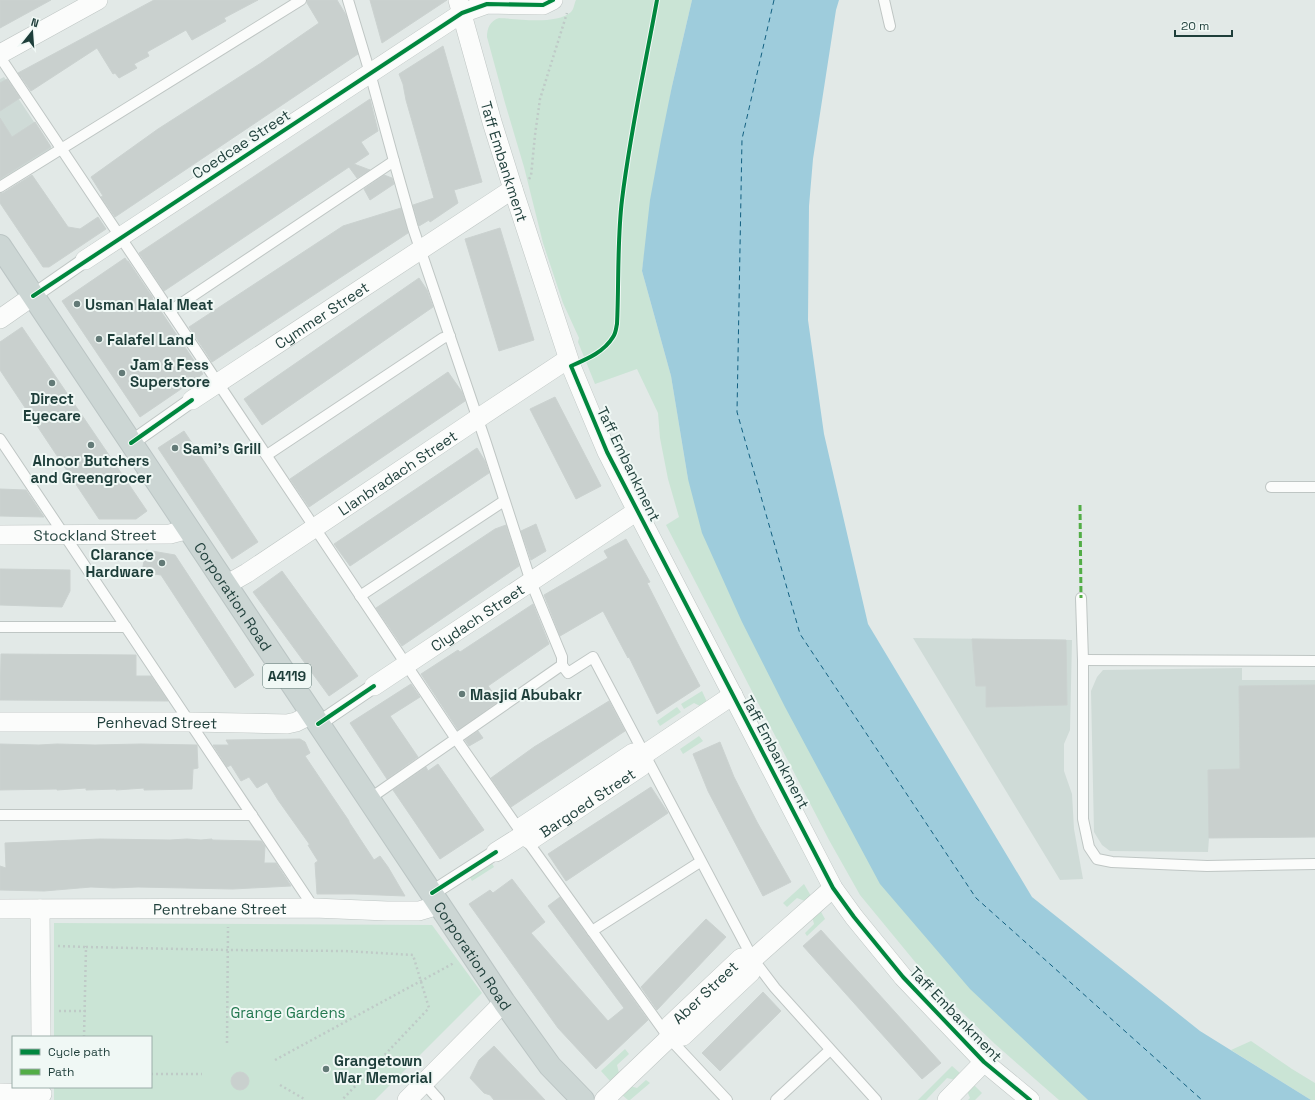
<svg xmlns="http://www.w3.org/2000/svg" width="1315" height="1100" viewBox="0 0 1315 1100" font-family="'Space Grotesk',sans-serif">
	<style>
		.built { fill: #cfdbd7 }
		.green { fill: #cae4d5 }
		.water { fill: #9eccdc }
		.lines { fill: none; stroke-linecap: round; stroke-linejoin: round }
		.ferry { stroke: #126081; stroke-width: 1; stroke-dasharray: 5 4; stroke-linecap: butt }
		.building { fill: #c9d0ce; stroke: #cbd2d0 }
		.service-casing { stroke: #bfc6c4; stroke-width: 12 }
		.pedestrian-casing { stroke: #bfc6c4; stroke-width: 16 }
		.minor-casing { stroke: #bfc6c4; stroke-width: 20 }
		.primary-casing { stroke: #bbc5c4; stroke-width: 24 }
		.path { stroke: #bfcac7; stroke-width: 2.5; stroke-dasharray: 2 3; stroke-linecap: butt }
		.service { stroke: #fbfcfb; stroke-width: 10 }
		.pedestrian { stroke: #fbfcfb; stroke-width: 14 }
		.minor { stroke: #fbfcfb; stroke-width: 19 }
		.primary { stroke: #ccd6d4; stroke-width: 22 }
		.quiet { stroke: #52ad46; stroke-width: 3; stroke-dasharray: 6 3; stroke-linecap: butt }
		.cycleway-casing { stroke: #f0f8f5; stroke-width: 6 }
		.cycleway { stroke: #00873e; stroke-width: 4 }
		.poi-dot { fill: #637a77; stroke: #f0f8f5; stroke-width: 1.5 }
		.labels { text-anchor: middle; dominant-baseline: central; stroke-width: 4; stroke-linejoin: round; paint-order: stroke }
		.shield { fill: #f0f8f5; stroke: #5d7672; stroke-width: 1 }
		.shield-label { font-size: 14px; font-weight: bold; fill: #1e3e3a }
		.street-label { font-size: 15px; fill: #1e3e3a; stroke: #f0f8f5 }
		.poi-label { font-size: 15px; font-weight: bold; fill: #1e3e3a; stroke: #f0f8f5; text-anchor: start }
		.park-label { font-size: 15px; fill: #247950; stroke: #f0f8f5 }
	</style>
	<rect width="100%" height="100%" fill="#e2e9e7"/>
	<g class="built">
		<polygon points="4,77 52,149 0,181 0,79"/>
		<polygon points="913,638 1072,640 1070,730 1064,744 1064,771 1072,794 1074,829 1083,879 1060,880"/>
		<polygon points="1242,668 1242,680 1315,680 1315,837 1209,838 1208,852 1110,851 1102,845 1094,832 1091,691 1097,677 1103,670"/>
	</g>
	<g class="green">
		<path d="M576,0H692L672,86L646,241L642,271L671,376L688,479L1084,1096L1088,1100H1059L995,1044L941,992L930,980L860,895L829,840L666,525L679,517L668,479L660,438L658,413L637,369L595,384L578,342L579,338L563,303L543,243L524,167L505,103L487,37C487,28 490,21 499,18C518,19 557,25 571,12C574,9 574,4 576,0Z"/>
		<polygon points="702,691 707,702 700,706 694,703 684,709 681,704"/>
		<polygon points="677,707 681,712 660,726 657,721"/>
		<polygon points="699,736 703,741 683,754 680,749"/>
		<polygon points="489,858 494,867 472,881 467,872"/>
		<polygon points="804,884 811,896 805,901 797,898 787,907 783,903"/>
		<polygon points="820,910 825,919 807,936 805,933 814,924 812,916"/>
		<polygon points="54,923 432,925 482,993 375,1100 54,1100 54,1087 151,1087 151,1037 54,1037"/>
		<polygon points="1251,1041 1292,1069 1315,1083 1315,1100 1311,1100 1231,1050"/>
		<polygon points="625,1049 629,1054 617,1065 619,1073 610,1081 601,1071"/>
		<polygon points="952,1066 961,1074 955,1080 947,1078 926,1100 918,1100"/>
		<polygon points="646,1080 650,1083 630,1100 628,1100 621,1094 630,1086 637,1088"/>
		<polygon points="974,1085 982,1093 975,1100 968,1100 970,1098 967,1091"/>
	</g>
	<polygon class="water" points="692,0 839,0 836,10 813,159 809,206 808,320 824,434 868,624 1032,897 1200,1031 1311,1100 1088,1100 970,989 880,884 785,707 742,622 702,533 688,479 671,376 642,271 650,200 661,140 672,86"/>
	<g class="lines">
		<polyline class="ferry" points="774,0 742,139 737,412 800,634 976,898 1202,1100"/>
	</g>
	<g class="building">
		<polygon points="0,0 51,0 0,28"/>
		<polygon points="154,0 258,0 224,18 226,21 192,40 186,30 172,38 147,52 149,56 134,64 137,68 119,78 115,73 113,74 97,48 31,91 18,73"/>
		<polygon points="307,0 337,0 346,15 358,54 115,217 101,197 103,196 91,177 158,129 261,63 319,23 307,3"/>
		<polygon points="370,0 447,0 382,43"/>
		<polygon points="443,46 482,182 454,190 458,203 430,222 429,220 419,226 413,205 434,198 406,100 403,84 399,74"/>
		<polygon points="7,79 20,98 0,111 0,83"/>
		<polygon points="370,99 378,131 361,142 369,154 354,164 370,170 357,178 349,167 164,291 139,253"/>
		<polygon points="0,118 12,137 35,122 51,147 0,179"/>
		<polygon points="32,175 68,227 80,229 98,217 106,229 49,267 43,267 0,203 0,193 3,193"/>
		<polygon points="384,175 392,178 394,184 370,200 364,189"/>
		<polygon points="401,208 408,233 212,362 189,327 343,226"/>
		<polygon points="500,228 534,340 499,351 465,239"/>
		<polygon points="125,258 127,261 128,261 153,298 152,298 203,374 140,417 62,301"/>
		<polygon points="419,278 427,290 433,307 262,425 244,399"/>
		<polygon points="22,327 147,511 136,519 99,519 0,370 0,342"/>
		<polygon points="448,372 462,392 465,401 309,507 290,479"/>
		<polygon points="555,397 601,486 576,499 530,409"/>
		<polygon points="184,431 258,542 232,559 158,448"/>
		<polygon points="477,448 485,461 489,473 350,566 334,544"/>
		<polygon points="0,489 26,490 44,517 0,516"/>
		<polygon points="536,524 546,551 531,560 521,531"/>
		<polygon points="506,525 519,566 402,646 376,608 495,529"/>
		<polygon points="626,539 650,582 647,583 680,648 700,686 657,714 629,657 628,658 603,611 560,636 544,595 608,558 604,551"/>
		<polygon points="146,550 175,555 254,675 235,688 161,575 142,572"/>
		<polygon points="0,569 70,570 70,591 62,607 0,605"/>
		<polygon points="282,571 358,676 329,696 253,592"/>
		<polygon points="533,604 549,644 488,686 499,701 458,730 421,674 458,650 460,652"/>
		<polygon points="972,639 1066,640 1067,705 986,707 986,686 976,686"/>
		<polygon points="1,654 136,655 136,676 151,676 168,701 0,700"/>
		<polygon points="411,684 420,697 390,716 418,757 387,779 350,723"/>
		<polygon points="1315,685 1315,837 1209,838 1208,770 1240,769 1239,686"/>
		<polygon points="609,701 625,731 511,807 491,778 534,747"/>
		<polygon points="478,731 483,738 469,746 465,740"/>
		<polygon points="300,739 305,742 310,753 305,756 332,796 349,821 349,822 374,860 380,856 388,867 405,896 355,894 317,894 315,863 318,861 308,845 310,845 278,800 267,782 257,788 249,777 241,781 231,765 227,767 213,745 229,745 226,740"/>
		<polygon points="720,742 734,777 757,822 791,882 763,896 708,791 693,754"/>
		<polygon points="0,744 39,745 57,744 95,745 141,744 197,745 198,768 193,769 192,789 144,790 144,788 116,790 116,789 86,790 86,788 57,790 57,789 0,790"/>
		<polygon points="438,764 484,830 440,859 393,790 426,767 428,771"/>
		<polygon points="651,787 668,813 566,881 548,854"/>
		<polygon points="100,839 170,840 187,839 201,840 212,839 212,840 261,841 265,846 264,863 276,863 291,886 233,889 138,887 113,888 91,887 44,891 0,890 0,866 6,868 5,843"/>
		<polygon points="512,879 545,922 531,933 608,1021 624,1008 548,906 560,897 648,1020 596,1069 558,1028 469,904 490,890 493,893"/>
		<polygon points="706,919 726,937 657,1010 641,987"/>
		<polygon points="821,930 941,1063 922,1079 803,946"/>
		<polygon points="763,992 781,1011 720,1071 702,1053"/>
		<polygon points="494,1046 545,1100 494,1100 490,1095 484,1093 470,1078 479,1060"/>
		<circle cx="240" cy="1081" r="9"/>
	</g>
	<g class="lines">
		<defs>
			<g id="service">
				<polyline points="348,0 370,73 394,161 413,228 486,443 531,582 562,657 562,665"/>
				<polyline points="884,0 890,26"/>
				<polyline points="0,57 456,739 523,835 669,1038 727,1100"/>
				<polyline points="0,187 301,0"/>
				<polyline points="170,311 394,161"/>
				<polyline points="0,439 314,908"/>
				<polyline points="267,455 443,338 450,336"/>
				<polyline points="1271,487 1315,487"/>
				<polyline points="360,596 504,501"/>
				<polyline points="1081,598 1083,660 1083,819 1089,847 1097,859 1112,862 1207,866 1315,864"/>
				<polyline points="0,627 126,627"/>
				<polyline points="1083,660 1315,661"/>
				<polyline points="369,799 562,665 568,673 593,657 753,959 775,988 876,1100"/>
				<polyline points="0,815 252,815"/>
				<polyline points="592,931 700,862"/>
				<polyline points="424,1083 439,1100"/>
				<polyline points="776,1100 830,1050"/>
			</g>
			<g id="pedestrian">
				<polyline points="33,296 85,260"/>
				<polyline points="131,443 192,400"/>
				<polyline points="318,724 374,686"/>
				<polyline points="432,893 496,852"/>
			</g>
			<g id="minor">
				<path id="s1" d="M458,0L492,122L513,189L571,366L591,414L607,452L637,511L833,888L854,917L903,977L984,1062L1030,1100"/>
				<polyline points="0,54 98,0"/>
				<polyline points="85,260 462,13 487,4 543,5 553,0"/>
				<polyline points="0,319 33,296"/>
				<path id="s2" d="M192,400L513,189"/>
				<path id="s3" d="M0,535L170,534L189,529"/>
				<path id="s4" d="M226,585L247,573L477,419L568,359"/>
				<path id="s5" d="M374,686L637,511"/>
				<path id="s6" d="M0,722H189L287,724L296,722L312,714"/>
				<polyline points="523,835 523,826 633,753 645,754 733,695"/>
				<path id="s7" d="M523,835L531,840L642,766L645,754"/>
				<polyline points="496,852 523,835"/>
				<path id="s8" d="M0,909L314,908L387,911H419L429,908L438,903"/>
				<polyline points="40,909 41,1037"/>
				<path id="s9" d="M669,1038L670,1025L741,958L753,959"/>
				<polyline points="0,1093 42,1094"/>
				<polyline points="407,1100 504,1002"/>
				<polyline points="604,1100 669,1038 683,1036 751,972 753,959 833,888"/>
				<polyline points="947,1100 984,1062"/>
			</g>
			<g id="primary">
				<path id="s10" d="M0,246L504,1002L550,1066L583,1100"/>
			</g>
		</defs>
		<use href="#service" class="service-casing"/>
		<use href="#pedestrian" class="pedestrian-casing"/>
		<use href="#minor" class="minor-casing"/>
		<use href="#primary" class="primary-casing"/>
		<g class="path">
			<polyline points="529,179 531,176 535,135 540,99 567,13"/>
			<polyline points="58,946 86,947"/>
			<polyline points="59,1011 89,1011"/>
			<polyline points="84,1037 86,947 228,950 345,951 413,955 429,1008 342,1100"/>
			<polyline points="227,1043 228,927"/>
			<polyline points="275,1060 454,963"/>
			<polyline points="151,1074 202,1074"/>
			<polyline points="280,1085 306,1100"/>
		</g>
		<use href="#service" class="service"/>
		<use href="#pedestrian" class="pedestrian"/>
		<use href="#minor" class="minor"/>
		<use href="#primary" class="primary"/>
		<polyline class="quiet" points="1080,505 1081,598"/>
		<defs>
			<g id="cycleway">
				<path d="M657,0C645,66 630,133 622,200C617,241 619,283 617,324C616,328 616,333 613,337C604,352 587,359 571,366L607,452L833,888L854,917L903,977L984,1062L1030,1100"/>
				<polyline points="33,296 462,13 487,4 543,5 553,0"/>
				<polyline points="131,443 192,400"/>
				<polyline points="318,724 374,686"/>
				<polyline points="432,893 496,852"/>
			</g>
		</defs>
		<use href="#cycleway" class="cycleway-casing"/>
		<use href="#cycleway" class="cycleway"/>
	</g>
	<g class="poi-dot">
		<circle cx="77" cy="304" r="4"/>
		<circle cx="99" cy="339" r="4"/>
		<circle cx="122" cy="373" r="4"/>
		<circle cx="52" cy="383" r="4"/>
		<circle cx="91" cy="445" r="4"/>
		<circle cx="175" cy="448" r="4"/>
		<circle cx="162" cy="563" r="4"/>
		<circle cx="462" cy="694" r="4"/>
		<circle cx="326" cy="1069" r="4"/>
	</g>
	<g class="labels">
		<rect class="shield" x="263" y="664" width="48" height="24" rx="3"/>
		<g class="shield-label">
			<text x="287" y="676">A4119</text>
		</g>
		<g class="street-label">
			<text transform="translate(241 144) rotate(-33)">Coedcae Street</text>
			<text stroke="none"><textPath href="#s1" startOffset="168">Taff Embankment</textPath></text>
			<text stroke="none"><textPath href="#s2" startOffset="155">Cymmer Street</textPath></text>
			<text transform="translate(629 464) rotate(64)">Taff Embankment</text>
			<text stroke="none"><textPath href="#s4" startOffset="205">Llanbradach Street</textPath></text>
			<text stroke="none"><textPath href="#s3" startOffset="95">Stockland Street</textPath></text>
			<text stroke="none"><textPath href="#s10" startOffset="421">Corporation Road</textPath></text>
			<text stroke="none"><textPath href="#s5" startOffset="124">Clydach Street</textPath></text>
			<text stroke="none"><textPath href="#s6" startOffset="157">Penhevad Street</textPath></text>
			<text transform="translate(776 752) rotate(62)">Taff Embankment</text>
			<text stroke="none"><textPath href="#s7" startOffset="77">Bargoed Street</textPath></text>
			<text stroke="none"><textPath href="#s8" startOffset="220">Pentrebane Street</textPath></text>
			<text stroke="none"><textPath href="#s10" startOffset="853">Corporation Road</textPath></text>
			<text stroke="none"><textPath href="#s9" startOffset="61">Aber Street</textPath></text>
			<text transform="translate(956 1014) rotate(46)">Taff Embankment</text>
		</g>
		<g class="poi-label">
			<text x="85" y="304">Usman Halal Meat</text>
			<text x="107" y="339">Falafel Land</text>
			<text x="130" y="364">Jam &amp; Fess<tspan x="130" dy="17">Superstore</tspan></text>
			<text x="52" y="398" text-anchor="middle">Direct<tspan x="52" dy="17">Eyecare</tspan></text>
			<text x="183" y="448">Sami's Grill</text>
			<text x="91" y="460" text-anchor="middle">Alnoor Butchers<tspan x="91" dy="17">and Greengrocer</tspan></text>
			<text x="154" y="554" text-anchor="end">Clarance<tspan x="154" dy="17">Hardware</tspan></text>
			<text x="470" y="694">Masjid Abubakr</text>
			<text x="334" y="1060">Grangetown<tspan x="334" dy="17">War Memorial</tspan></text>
		</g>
		<g class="park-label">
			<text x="288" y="1012">Grange Gardens</text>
		</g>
	</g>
	<rect x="12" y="1036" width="140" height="52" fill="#f0f8f5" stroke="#9caeaa"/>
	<rect x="20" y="1049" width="20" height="6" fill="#00873e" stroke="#9caeaa"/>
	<text x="48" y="1056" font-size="12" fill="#1e3e3a">Cycle path</text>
	<rect x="20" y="1069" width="20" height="6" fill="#52ad46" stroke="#9caeaa"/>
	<text x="48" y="1076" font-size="12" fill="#1e3e3a">Path</text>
	<g transform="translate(32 32) rotate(17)" stroke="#f0f8f5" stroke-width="3" paint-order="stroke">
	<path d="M0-3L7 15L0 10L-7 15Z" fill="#1e3e3a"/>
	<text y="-6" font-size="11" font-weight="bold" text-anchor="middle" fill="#1e3e3a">N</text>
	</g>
	<path d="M1175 30v6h57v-6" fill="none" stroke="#1e3e3a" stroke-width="2"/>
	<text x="1181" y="30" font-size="12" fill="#1e3e3a" stroke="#f0f8f5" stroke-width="3" paint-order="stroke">20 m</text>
</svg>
